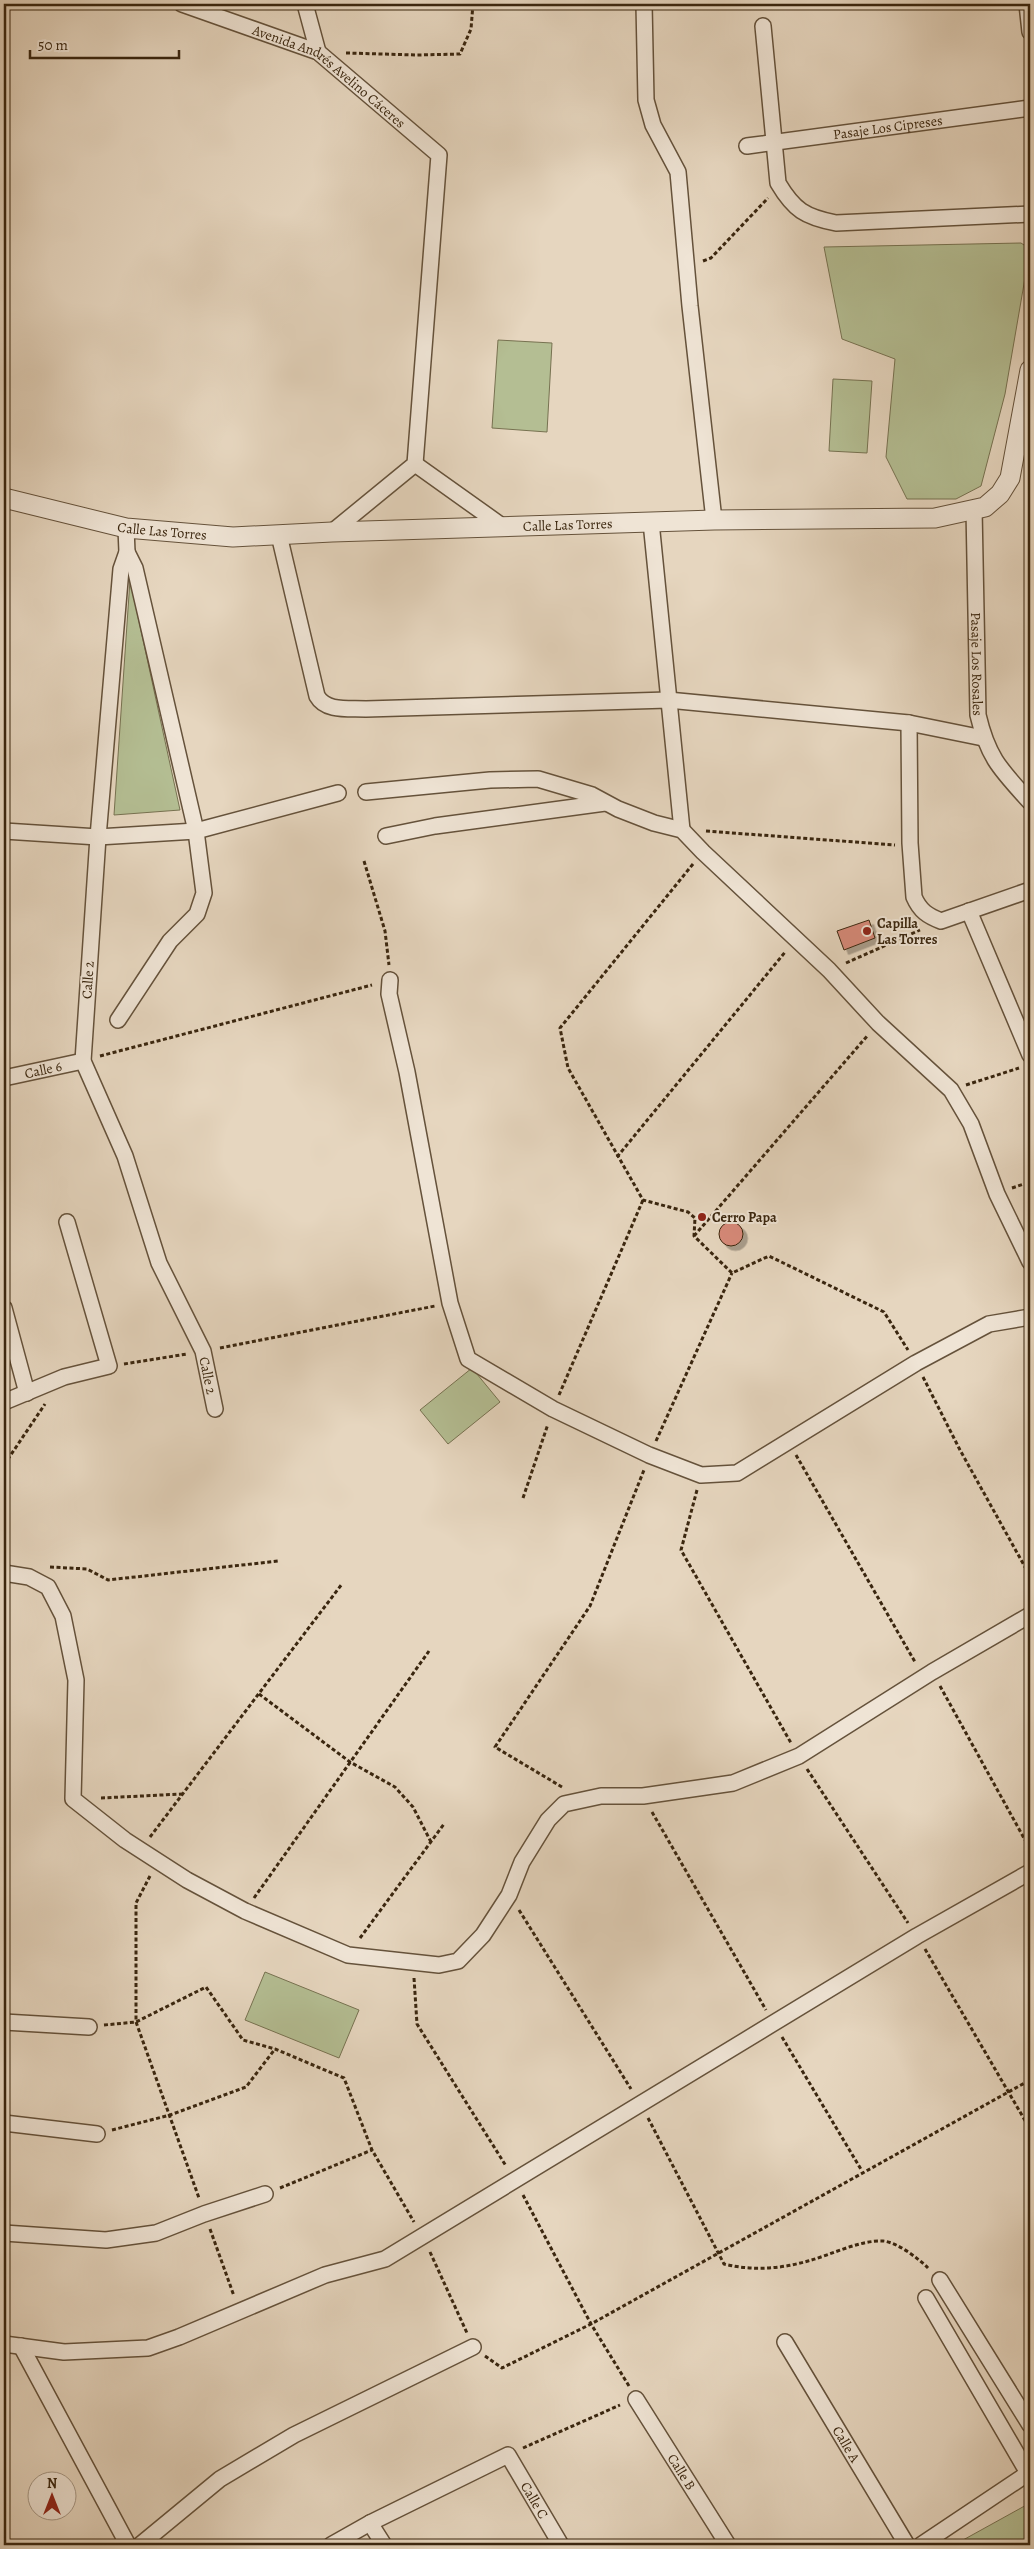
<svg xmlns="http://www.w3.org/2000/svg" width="1034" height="2549" viewBox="0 0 1034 2549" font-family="Alegreya,serif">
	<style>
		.green { fill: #b4be93; stroke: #777251 }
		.building { fill: #d88a7a; stroke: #3a260f; filter: url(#shadow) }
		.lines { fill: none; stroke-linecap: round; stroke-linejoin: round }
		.minor-casing { stroke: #65523b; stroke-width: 18 }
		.tertiary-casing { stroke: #65523b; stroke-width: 21 }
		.path { stroke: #3a260f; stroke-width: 3; stroke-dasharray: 4 2.5; stroke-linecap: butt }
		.minor { stroke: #efe4d5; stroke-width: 15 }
		.tertiary { stroke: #efe4d5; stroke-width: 19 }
		.poi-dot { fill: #8f2418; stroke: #efe4d5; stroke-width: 2 }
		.labels { text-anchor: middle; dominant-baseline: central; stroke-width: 4; stroke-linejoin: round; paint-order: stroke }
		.street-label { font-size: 14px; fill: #3a260f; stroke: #efe4d5 }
		.poi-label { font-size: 14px; font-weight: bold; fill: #3a260f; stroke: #efe4d5; text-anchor: start }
	</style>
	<defs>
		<filter id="shadow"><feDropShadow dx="4.5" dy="4.5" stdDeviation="0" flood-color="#0004"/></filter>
	</defs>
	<rect width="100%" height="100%" fill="#e6d6bf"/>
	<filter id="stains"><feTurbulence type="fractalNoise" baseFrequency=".004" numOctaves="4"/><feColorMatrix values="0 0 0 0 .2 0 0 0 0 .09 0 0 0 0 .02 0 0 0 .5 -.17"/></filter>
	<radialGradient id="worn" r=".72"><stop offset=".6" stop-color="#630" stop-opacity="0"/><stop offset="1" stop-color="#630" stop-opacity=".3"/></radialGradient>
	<g class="green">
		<polygon points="1021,243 1030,249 1005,394 981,486 956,499 907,499 886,457 895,359 842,339 824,247"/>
		<polygon points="498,340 552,343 547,432 492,428"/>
		<polygon points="833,379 872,381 867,453 829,451"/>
		<polygon points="130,580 180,810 114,815"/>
		<polygon points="472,1368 500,1402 448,1444 420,1410"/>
		<polygon points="265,1972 359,2010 339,2058 245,2020"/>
		<polygon points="1030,2503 1030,2545 954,2545"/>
	</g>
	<g class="building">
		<polygon points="869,920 875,938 844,950 837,931"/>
		<circle cx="731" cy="1234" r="12"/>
	</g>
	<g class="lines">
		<defs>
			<g id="minor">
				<path id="s1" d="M182,4L318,52L439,155L415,464L332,532"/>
				<polyline points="305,4 318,52"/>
				<polyline points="644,4 646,100 653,125 678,172 690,306 714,520"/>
				<polyline points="1027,4 1030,32"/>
				<path d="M763,26L778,183C794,210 805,217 836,223L1030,214"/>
				<path id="s2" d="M747,146L1030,108"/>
				<polyline points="415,464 502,526"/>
				<path id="s3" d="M974,509L978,715C988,758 1001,770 1030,802"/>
				<polyline points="651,522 682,830"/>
				<path id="s4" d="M126,528L127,552L121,569L98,837L83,1061L125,1156L159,1263L203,1351L215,1409"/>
				<path d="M279,535L317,696C326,712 349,708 366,709L668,700L909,723L983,738"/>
				<path d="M909,723L910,843L914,897C920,911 928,916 941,921L1030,890"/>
				<polyline points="366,792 490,780 538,779 592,795 618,809 654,823 682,830 703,852 829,970 878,1023 951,1090 971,1124 997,1194 1030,1262"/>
				<polyline points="4,831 98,837 196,831 338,793"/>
				<polyline points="386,836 435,826 605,803"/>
				<polyline points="969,911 1030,1055"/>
				<polyline points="390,980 389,994 407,1072 450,1303 468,1359 553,1409 649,1455 701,1475 737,1473 916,1363 989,1324 1030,1317"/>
				<polyline points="118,1020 170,941 197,914 204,893 196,831 135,568 127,552"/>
				<path id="s5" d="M4,1078L83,1061"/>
				<polyline points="4,1308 27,1393"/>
				<polyline points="4,1402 64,1377 109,1366 67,1222"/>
				<polyline points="4,1573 29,1577 48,1587 63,1616 76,1680 73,1799 125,1840 187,1880 245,1911 348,1955 439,1965 458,1961 483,1935 509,1895 522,1862 548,1820 564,1804 601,1796 643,1796 733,1783 799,1756 932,1672 1030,1615"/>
				<polyline points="4,2022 89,2027"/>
				<polyline points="4,2123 97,2134"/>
				<polyline points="4,2233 106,2240 156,2233 204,2214 265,2194"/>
				<polyline points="940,2280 1030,2425"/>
				<polyline points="926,2298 1028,2473"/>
				<path id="s6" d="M785,2342L907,2545"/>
				<polyline points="4,2344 64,2352 148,2348 179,2337 325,2275 385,2259 917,1936 1030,1872"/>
				<polyline points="21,2346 128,2545"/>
				<path id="s7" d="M636,2399L728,2545"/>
				<polyline points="370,2523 384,2545"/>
				<polyline points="140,2545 220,2479 294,2435 473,2347"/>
				<path id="s8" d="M331,2545L370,2523L508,2455L561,2545"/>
				<polyline points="921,2545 1030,2472"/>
			</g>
			<g id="tertiary">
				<path id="s9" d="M4,498L126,528L233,537L332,532L714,520L935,518L985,507L1000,494L1010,478L1030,370"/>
			</g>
		</defs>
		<use href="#minor" class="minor-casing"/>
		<use href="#tertiary" class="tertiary-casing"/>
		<g class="path">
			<polyline points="659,8 693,4"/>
			<polyline points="346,53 416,55 460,54 471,29 473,4"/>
			<polyline points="703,261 711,258 768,198"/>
			<polyline points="706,831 895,845"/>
			<polyline points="364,861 385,931 389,965"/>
			<polyline points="693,864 560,1028 568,1068 643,1200 688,1212 695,1218 694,1236 732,1273 769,1256 884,1312 908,1350"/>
			<polyline points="846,963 920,930"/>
			<polyline points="100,1056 372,985"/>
			<polyline points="966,1085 1019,1068"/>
			<polyline points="617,1157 786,951"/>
			<polyline points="1012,1188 1030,1182"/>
			<polyline points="694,1236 868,1035"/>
			<polyline points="220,1348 435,1306"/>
			<polyline points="124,1364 187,1354"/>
			<polyline points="923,1377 960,1450 1030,1576"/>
			<polyline points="559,1395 643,1200"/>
			<polyline points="656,1441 732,1273"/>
			<polyline points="796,1455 915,1662"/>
			<polyline points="4,1465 45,1404"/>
			<polyline points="697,1490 681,1550 791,1743"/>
			<polyline points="523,1498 548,1424"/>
			<polyline points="50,1567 87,1569 108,1580 278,1561"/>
			<polyline points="940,1686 1030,1849"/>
			<polyline points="259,1694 350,1762 395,1787 413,1807 431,1842"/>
			<polyline points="807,1769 908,1923"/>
			<polyline points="562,1787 495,1747 590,1606 644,1470"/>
			<polyline points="101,1798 182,1794"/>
			<polyline points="652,1812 766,2010"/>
			<polyline points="150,1837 342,1584"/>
			<polyline points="150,1876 136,1903 136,2022 199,2198"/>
			<polyline points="254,1898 429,1651"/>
			<polyline points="519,1910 631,2089"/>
			<polyline points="360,1938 444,1824"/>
			<polyline points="925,1949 1030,2129"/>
			<polyline points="414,1978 417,2024 506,2166"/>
			<polyline points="104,2025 136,2022 206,1987 243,2040 275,2049 344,2078 372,2150 414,2222"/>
			<polyline points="782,2037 862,2171"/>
			<path d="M648,2118L724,2264C752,2271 780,2269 808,2261C831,2255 859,2240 883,2241C897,2242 919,2259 928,2268"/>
			<polyline points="112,2130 170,2115 246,2087 275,2049"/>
			<polyline points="280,2188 372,2150"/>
			<polyline points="523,2195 591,2324 629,2386"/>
			<polyline points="210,2229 234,2296"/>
			<polyline points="430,2252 467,2333"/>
			<polyline points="485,2356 502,2368 591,2324 1030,2080"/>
			<polyline points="523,2448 620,2405"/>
		</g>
		<use href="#minor" class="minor"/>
		<use href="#tertiary" class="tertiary"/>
	</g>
	<g class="poi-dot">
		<circle cx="867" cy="931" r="5"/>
		<circle cx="702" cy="1217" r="5"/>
	</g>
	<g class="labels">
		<g class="street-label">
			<text stroke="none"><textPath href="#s1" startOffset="166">Avenida Andrés Avelino Cáceres</textPath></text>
			<text stroke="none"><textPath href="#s2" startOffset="142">Pasaje Los Cipreses</textPath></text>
			<text stroke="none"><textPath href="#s9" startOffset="568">Calle Las Torres</textPath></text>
			<text stroke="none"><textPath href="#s9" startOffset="162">Calle Las Torres</textPath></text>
			<text stroke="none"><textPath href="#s3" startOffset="155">Pasaje Los Rosales</textPath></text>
			<text transform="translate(88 980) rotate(-86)">Calle 2</text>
			<text stroke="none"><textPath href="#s5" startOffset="40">Calle 6</textPath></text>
			<text stroke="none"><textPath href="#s4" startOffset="875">Calle 2</textPath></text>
			<text stroke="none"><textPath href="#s6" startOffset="119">Calle A</textPath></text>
			<text stroke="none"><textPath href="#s7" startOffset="86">Calle B</textPath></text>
			<text stroke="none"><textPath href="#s8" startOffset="251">Calle C</textPath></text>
		</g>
		<g class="poi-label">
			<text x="877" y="923">Capilla<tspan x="877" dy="16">Las Torres</tspan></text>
			<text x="712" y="1217">Cerro Papa</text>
		</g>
	</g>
	<rect width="1034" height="2549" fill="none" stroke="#e6d6bf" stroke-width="20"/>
	<rect x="5" y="5" width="1024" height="2539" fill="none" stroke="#3a260f" stroke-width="2.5"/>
	<rect x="10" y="10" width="1014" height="2529" fill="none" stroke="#3a260f"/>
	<g transform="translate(52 2496)"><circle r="24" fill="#efe4d5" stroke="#a79886"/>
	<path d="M0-4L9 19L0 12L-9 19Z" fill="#8f2418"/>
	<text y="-8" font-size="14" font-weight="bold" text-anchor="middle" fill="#3a260f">N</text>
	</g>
	<path d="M30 50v8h149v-8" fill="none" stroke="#3a260f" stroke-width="2.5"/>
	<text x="38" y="50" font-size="15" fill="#3a260f" stroke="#efe4d5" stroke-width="4" paint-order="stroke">50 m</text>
	<rect width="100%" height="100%" filter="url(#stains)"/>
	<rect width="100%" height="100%" fill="url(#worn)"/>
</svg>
